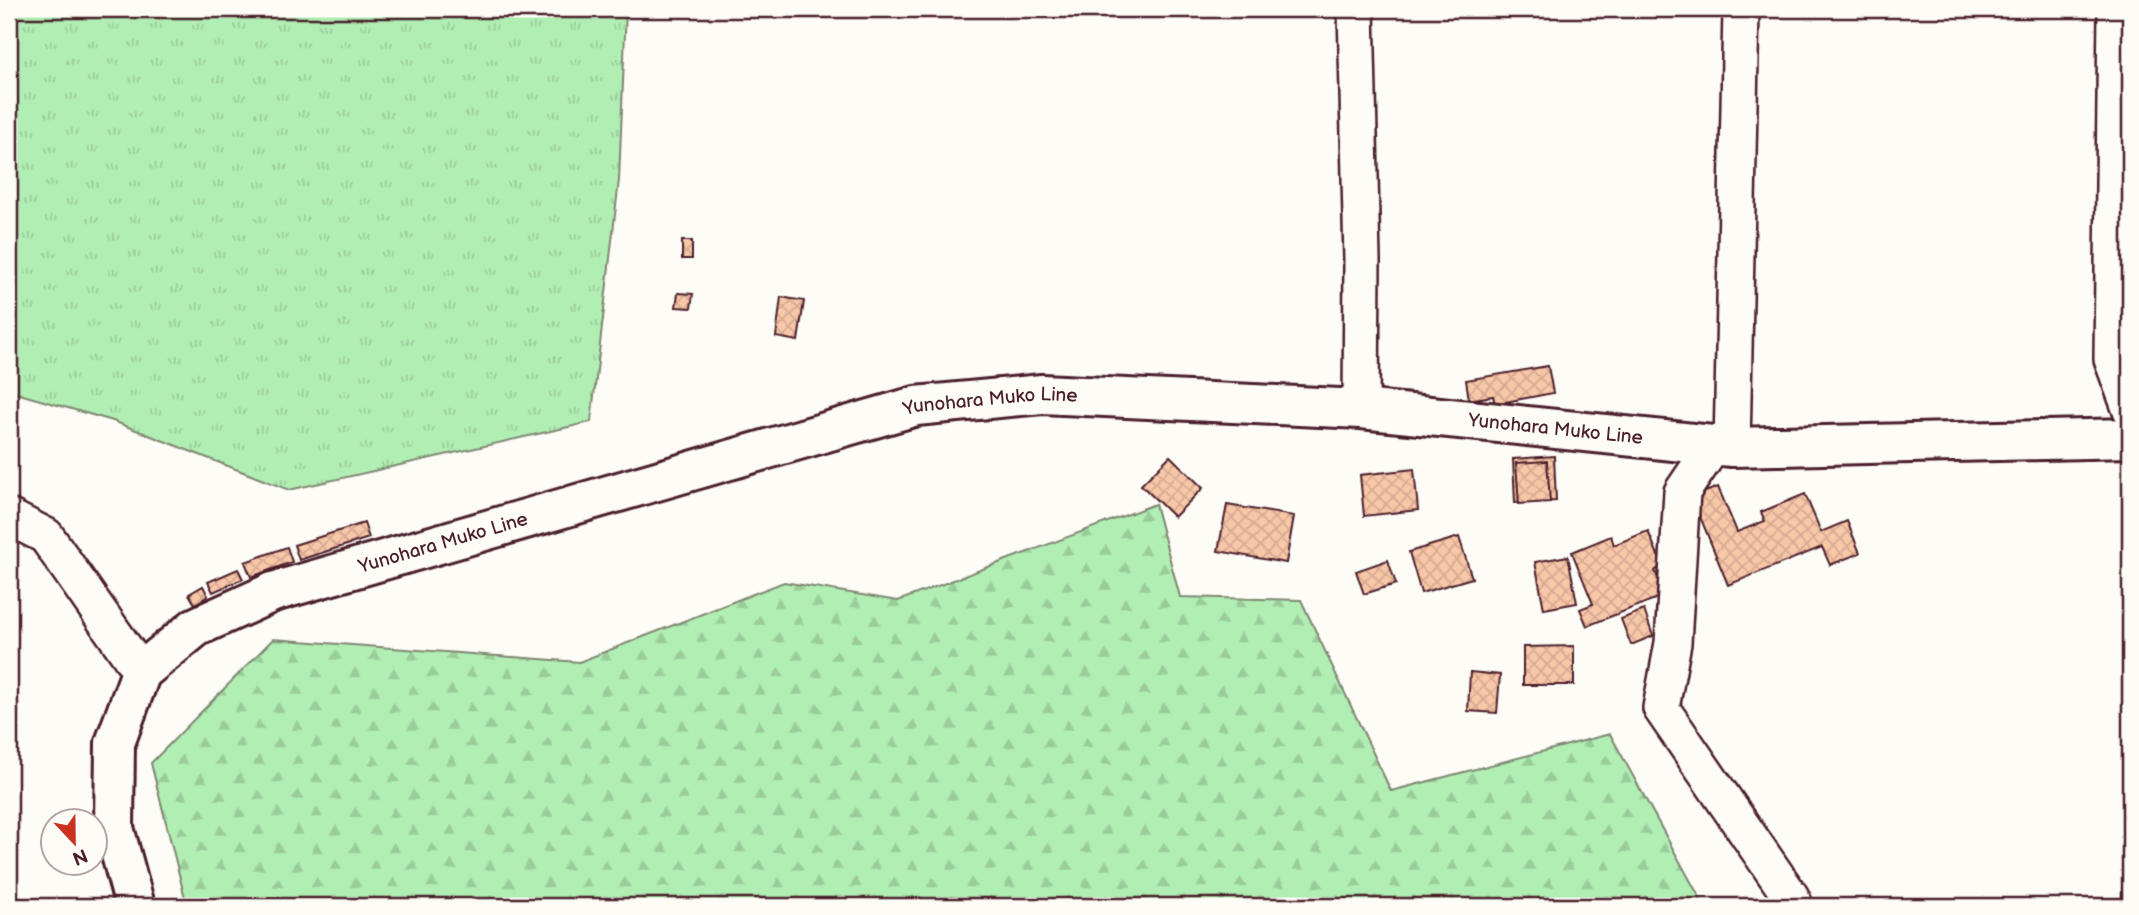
<svg xmlns="http://www.w3.org/2000/svg" width="2139" height="915" viewBox="0 0 2139 915" font-family="'Balsamiq Sans',sans-serif">
	<style>
		.grass { fill: url(#grass-tufts); stroke: #7e8670; stroke-width: 2 }
		.forest { fill: url(#forest-firs); stroke: #7e8670; stroke-width: 2 }
		.building { fill: url(#building-cross-hatch); stroke: #4a1f2b; stroke-width: 2 }
		.lines { fill: none; stroke-linecap: round; stroke-linejoin: round }
		.street-casing { stroke: #4a1f2b; stroke-width: 40 }
		.secondary-casing { stroke: #4a1f2b; stroke-width: 44 }
		.street { stroke: #fdfcf7; stroke-width: 35 }
		.secondary { stroke: #fdfcf7; stroke-width: 38 }
		.labels { text-anchor: middle; dominant-baseline: central; stroke-width: 5; stroke-linejoin: round; paint-order: stroke }
		.street-label { font-size: 19px; fill: #4a1f2b; stroke: #fdfcf7 }
	</style>
	<defs>
		<pattern id="grass-tufts" width="24" height="20" patternUnits="userSpaceOnUse" patternTransform="scale(1.75)"><rect width="24" height="20" fill="#b1eeb4"/><path d="M3 7l-1-3M5 7V3M7 7l1-3M15 17l-1-3M17 17v-4M19 17l1-3" fill="none" stroke="#9acc9b"/></pattern>
		<pattern id="forest-firs" width="22" height="20" patternUnits="userSpaceOnUse" patternTransform="scale(1.75)"><rect width="22" height="20" fill="#b1eeb4"/><path d="M5 1l3.5 6h-7zM16 11l3.5 6h-7z" fill="#9acc9b"/></pattern>
		<pattern id="building-cross-hatch" width="8" height="8" patternUnits="userSpaceOnUse" patternTransform="scale(1.75)"><rect width="8" height="8" fill="#f8c7a8"/><path d="M0 0l8 8M0 8l8-8" fill="none" stroke="#d6aa91"/></pattern>
	</defs>
	<rect width="100%" height="100%" fill="#fdfcf7"/>
	<filter id="ink" filterUnits="userSpaceOnUse"><feTurbulence type="fractalNoise" baseFrequency=".0143" numOctaves="2"/><feDisplacementMap in="SourceGraphic" scale="14" xChannelSelector="R" yChannelSelector="G"/><feConvolveMatrix kernelMatrix="1 2 1 2 8 2 1 2 1" color-interpolation-filters="sRGB"/></filter>
	<g filter="url(#ink)">
		<polygon class="grass" points="9,9 626,9 619,180 591,422 289,490 113,421 9,391"/>
		<g class="forest">
			<polygon points="1155,504 1180,597 1301,600 1391,791 1610,734 1702,902 1696,906 187,906 151,763 273,639 579,662 784,582 898,601"/>
			<polygon points="2130,861 2130,906 2120,906"/>
		</g>
		<g class="building">
			<rect x="682" y="241" width="10" height="18"/>
			<polygon points="678,293 693,294 691,308 676,307"/>
			<polygon points="781,297 804,301 798,341 776,337"/>
			<polygon points="1548,366 1553,393 1495,404 1493,396 1469,400 1466,380"/>
			<polygon points="1170,456 1203,488 1174,517 1141,485"/>
			<polygon points="1554,456 1556,501 1515,503 1513,459"/>
			<polygon points="1547,461 1550,502 1519,504 1516,463"/>
			<polygon points="1414,469 1418,510 1364,516 1360,475"/>
			<polygon points="1718,487 1737,532 1765,521 1761,512 1805,494 1821,532 1847,521 1860,553 1830,565 1822,547 1728,585 1692,497"/>
			<polygon points="1227,505 1294,516 1286,563 1218,551"/>
			<polygon points="364,523 369,538 299,560 294,545"/>
			<polygon points="1648,531 1662,565 1655,571 1665,595 1587,626 1580,609 1593,604 1572,552 1611,536 1614,545"/>
			<polygon points="1459,537 1472,578 1421,593 1409,552"/>
			<polygon points="287,547 292,562 251,577 245,562"/>
			<polygon points="1568,556 1577,603 1544,609 1535,562"/>
			<polygon points="1388,560 1396,584 1364,594 1356,571"/>
			<polygon points="238,569 243,579 213,592 208,582"/>
			<polygon points="203,586 208,596 195,604 189,594"/>
			<polygon points="1644,610 1653,636 1631,645 1621,619"/>
			<polygon points="1574,646 1574,685 1523,685 1523,647"/>
			<polygon points="1470,672 1500,675 1497,713 1468,711"/>
		</g>
		<g class="lines">
			<defs>
				<g id="street">
					<polyline points="1356,9 1362,260 1361,409"/>
					<polyline points="2116,9 2112,359 2130,408"/>
					<polyline points="1714,445 1682,492 1673,643 1661,708 1791,897 1795,906"/>
					<polyline points="1732,447 1741,9"/>
					<polyline points="9,517 46,536 141,672"/>
				</g>
				<g id="secondary">
					<path id="s1" d="M135,906L114,828L115,743L141,672L196,627L273,592L916,406L1042,394L1361,409L1732,447L2130,438"/>
				</g>
			</defs>
			<use href="#street" class="street-casing"/>
			<use href="#secondary" class="secondary-casing"/>
			<use href="#street" class="street"/>
			<use href="#secondary" class="secondary"/>
		</g>
	</g>
	<g class="labels">
		<g class="street-label">
			<text stroke="none"><textPath href="#s1" startOffset="1141">Yunohara Muko Line</textPath></text>
			<text stroke="none"><textPath href="#s1" startOffset="1708">Yunohara Muko Line</textPath></text>
			<text stroke="none"><textPath href="#s1" startOffset="574">Yunohara Muko Line</textPath></text>
		</g>
	</g>
	<rect width="2139" height="915" fill="none" stroke="#fdfcf7" stroke-width="35"/>
	<rect x="18" y="18" width="2104" height="880" fill="none" stroke="#4a1f2b" stroke-width="2.5" filter="url(#ink)"/>
	<g transform="translate(74 842) rotate(158)"><circle r="33" fill="#fdfcf7" stroke="#b5a4a5" stroke-width="2"/>
	<path d="M0-5L12 26L0 18L-12 26Z" fill="#c8321e"/>
	<text y="-10" font-size="19" font-weight="bold" text-anchor="middle" fill="#4a1f2b">N</text>
	</g>
</svg>
